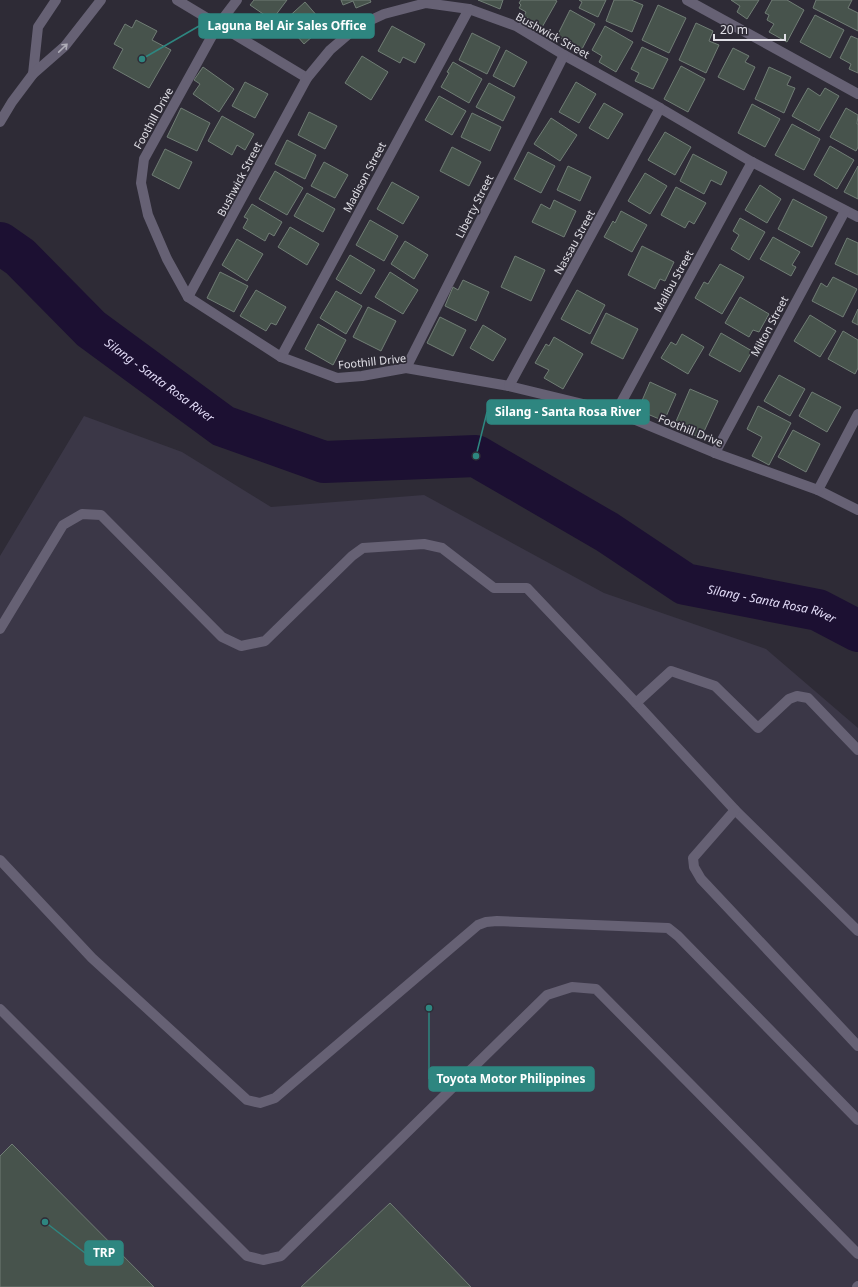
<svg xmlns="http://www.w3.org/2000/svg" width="858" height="1287" viewBox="0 0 858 1287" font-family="'Noto Sans',sans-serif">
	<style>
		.built { fill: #3b3747 }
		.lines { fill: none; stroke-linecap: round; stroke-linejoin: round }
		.river { stroke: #1c1032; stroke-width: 42 }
		.building { fill: #47534c; stroke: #707d75 }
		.lane { stroke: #666174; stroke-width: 10 }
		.street { stroke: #666174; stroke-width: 10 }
		.oneway { stroke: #afadb8 }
		.labels { text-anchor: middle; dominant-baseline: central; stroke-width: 3.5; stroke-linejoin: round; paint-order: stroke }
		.street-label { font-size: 11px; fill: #e0dfe6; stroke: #2e2b36 }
		.water-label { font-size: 12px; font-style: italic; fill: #e1daf6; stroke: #2e2b36 }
		.leader { fill: none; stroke: #2e8680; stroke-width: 1.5 }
		.callout-dot { fill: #2e8680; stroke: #2e2b36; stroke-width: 1.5 }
		.callout { fill: #2e8680; stroke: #2e8680; stroke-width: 1.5 }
		.callout-label { font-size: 12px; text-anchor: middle; font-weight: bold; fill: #fff }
	</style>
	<rect width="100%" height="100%" fill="#2e2b36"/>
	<polygon class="built" points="84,416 182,452 271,507 424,495 604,593 766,649 858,728 858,1287 0,1287 0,556"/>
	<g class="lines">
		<path class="river" id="s1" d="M0,243L20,257L91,329L223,426L324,462L476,456L607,532L685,584L818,610L858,631"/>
	</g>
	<g class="building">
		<polygon points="254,0 287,0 272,20 250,5"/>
		<polygon points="341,0 370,0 371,2 356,8 353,1 343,5"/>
		<polygon points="478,0 503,0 500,9"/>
		<polygon points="521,0 555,0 557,1 541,29 528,22 529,19 524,16 526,12 519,8 521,5 519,3"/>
		<polygon points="579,0 606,0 598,17 579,8 582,2"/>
		<polygon points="614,0 631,0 643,5 632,32 606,21"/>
		<polygon points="731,0 759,0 747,19 737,12 740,6"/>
		<polygon points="772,0 787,0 804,10 787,42 769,32 774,24 767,20 769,15 765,13"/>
		<polygon points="816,0 852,0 848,8 858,13 858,31 813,8"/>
		<polygon points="305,2 325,25 304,44 284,21"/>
		<polygon points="658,5 686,18 669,53 642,40"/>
		<polygon points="570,10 595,24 582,49 557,36"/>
		<polygon points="815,15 844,30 830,58 800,42"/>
		<polygon points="136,20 157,31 152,40 171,50 149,88 113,68 123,49 114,44 125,24 132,28"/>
		<polygon points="696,23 713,31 709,41 719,45 706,73 679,60"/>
		<polygon points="392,26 425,44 415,63 403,57 400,63 378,51"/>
		<polygon points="605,26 633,42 616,72 599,62 602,56 592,50"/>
		<polygon points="472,33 500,47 487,74 459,60"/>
		<polygon points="851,36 858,39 858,73 849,69 851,64 840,58"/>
		<polygon points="642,47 668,59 653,89 635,81 639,73 631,69"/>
		<polygon points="733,48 749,56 745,62 755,67 744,90 718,77"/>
		<polygon points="506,50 527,62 514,87 493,76"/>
		<polygon points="362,56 388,72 371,100 345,83"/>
		<polygon points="453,62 482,79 469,103 441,87 449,73 447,72"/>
		<polygon points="681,66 705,79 688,112 664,99"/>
		<polygon points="203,67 234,89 219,112 193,94 200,84 194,80"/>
		<polygon points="769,67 791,77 787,85 795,88 784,113 755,99"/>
		<polygon points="245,82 268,94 255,118 232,106"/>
		<polygon points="576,82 596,94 579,123 559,112"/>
		<polygon points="489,83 515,97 503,121 476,107"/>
		<polygon points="808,88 820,96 825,88 839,96 819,131 792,116"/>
		<polygon points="439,96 466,111 452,135 425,120"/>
		<polygon points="604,103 623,114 608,139 589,128"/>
		<polygon points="752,104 780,119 765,147 738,133"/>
		<polygon points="181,108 210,123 197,151 167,137"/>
		<polygon points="846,108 858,115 857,124 858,124 858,147 856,151 830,137"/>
		<polygon points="309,112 337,126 325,149 298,135"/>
		<polygon points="472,113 501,127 490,151 461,137"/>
		<polygon points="222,116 254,134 245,150 237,145 232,155 208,141"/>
		<polygon points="551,118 577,135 560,161 534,144"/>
		<polygon points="792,124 820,139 804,170 775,155"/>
		<polygon points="665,132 691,147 675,175 648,160"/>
		<polygon points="287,140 316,155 305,179 275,164"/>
		<polygon points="830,146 854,160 837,189 814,175"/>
		<polygon points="452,147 481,162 469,186 440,171"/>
		<polygon points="165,149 192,162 179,189 152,175"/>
		<polygon points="528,152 555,166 541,193 514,179"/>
		<polygon points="693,154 727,172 721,185 711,180 704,194 680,181"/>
		<polygon points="324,162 348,175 335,198 311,186"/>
		<polygon points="568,166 591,177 580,201 557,190"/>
		<polygon points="858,166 858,199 844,192"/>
		<polygon points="275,171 303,188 287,215 259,199"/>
		<polygon points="645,173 667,186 650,214 628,201"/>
		<polygon points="392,182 419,197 403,224 377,209"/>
		<polygon points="760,185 781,199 767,223 745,210"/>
		<polygon points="676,187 706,203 694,224 689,221 685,228 661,215"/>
		<polygon points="307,193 335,209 323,232 294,216"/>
		<polygon points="793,199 827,217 812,247 778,229"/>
		<polygon points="554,200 576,211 564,237 532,222 541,204 550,209"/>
		<polygon points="252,204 282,222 274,236 269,233 265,241 243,228 248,219 244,217"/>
		<polygon points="621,211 647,225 632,252 604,237 613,221 615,223"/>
		<polygon points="740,218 765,232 749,260 731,249 739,235 733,231"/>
		<polygon points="370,220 398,236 384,261 356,245"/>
		<polygon points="290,227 319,244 307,265 278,247"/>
		<polygon points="773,237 800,252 792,265 796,267 791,276 760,259"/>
		<polygon points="847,238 858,243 858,275 835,264"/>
		<polygon points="237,239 263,254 247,281 222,265"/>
		<polygon points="405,241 428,255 414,279 391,264"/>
		<polygon points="642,246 674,262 665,281 660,279 655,289 628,275"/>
		<polygon points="350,255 375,270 361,294 336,279"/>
		<polygon points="515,256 545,270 531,301 501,287"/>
		<polygon points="720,264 744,277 722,314 695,298 704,282 708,284"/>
		<polygon points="220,272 248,286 234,312 207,298"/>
		<polygon points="390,272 418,290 403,314 375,297"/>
		<polygon points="833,277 857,289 843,317 812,301 821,283 827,287"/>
		<polygon points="463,280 489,292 476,321 445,306 453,287 458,290"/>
		<polygon points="256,290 286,307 276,325 271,323 266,331 240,316"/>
		<polygon points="577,290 605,305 590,334 561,319"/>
		<polygon points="336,291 362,306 346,334 320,318"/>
		<polygon points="740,297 769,314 759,332 753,330 749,337 725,323"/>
		<polygon points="368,307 396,321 381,351 353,337"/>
		<polygon points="858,309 858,325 852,322"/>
		<polygon points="606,313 638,329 623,359 591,343"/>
		<polygon points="810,315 836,331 820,357 794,341"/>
		<polygon points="440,317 466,330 453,356 427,343"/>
		<polygon points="318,324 346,340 333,365 305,349"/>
		<polygon points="483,325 506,339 493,361 470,348"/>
		<polygon points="843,331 858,340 858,368 855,374 828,359"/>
		<polygon points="721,333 752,351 740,372 709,355"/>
		<polygon points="682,334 704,347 688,374 661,358 671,342 676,345"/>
		<polygon points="554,337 583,354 563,389 544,378 549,370 535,363 546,344 549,346"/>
		<polygon points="779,375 805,389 790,416 764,401"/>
		<polygon points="650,382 676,394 664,421 638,410"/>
		<polygon points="690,389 718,401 701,438 674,426"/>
		<polygon points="812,392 841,407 827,432 799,416"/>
		<polygon points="758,406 791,423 769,465 752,456 762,437 747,429"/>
		<polygon points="793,430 820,444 806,472 778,457"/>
		<polygon points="12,1144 154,1287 0,1287 0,1156"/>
		<polygon points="390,1203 471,1287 301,1287"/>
	</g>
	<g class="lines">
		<g class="lane">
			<polyline points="0,629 63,525 82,514 101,515 222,637 241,646 265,641 352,556 363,548 424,544 442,548 494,588 527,588 636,703 735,810 858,931"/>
			<polyline points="636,703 671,671 715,686 758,728 789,699 797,696 808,698 858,750"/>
			<polyline points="735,810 693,858 694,867 701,879 858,1046"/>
			<polyline points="0,860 92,958 247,1100 260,1103 275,1098 478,925 486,922 497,921 668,928 678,936 858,1120"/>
			<polyline points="0,1009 247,1256 263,1260 281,1256 547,995 572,987 596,989 858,1254"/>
			<polyline points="857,1287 858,1286"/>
		</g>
		<g class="street">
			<polyline points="177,0 307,78"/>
			<polyline points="237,0 218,25 144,159 141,183 148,215 167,259 188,297 281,357 337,378 362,376 406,368 509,386 616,412 715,453 818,490 858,510"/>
			<polyline points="687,0 858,94"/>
			<polyline points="33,74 38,27 56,0"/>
			<polyline points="0,122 12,102 33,74 65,46 101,0"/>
			<polyline points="188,297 307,78 330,50 358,26 384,14 426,3 469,9 516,26 564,55 660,108 752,162 858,217"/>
			<polyline points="281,357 469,9"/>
			<polyline points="406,368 564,55"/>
			<polyline points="509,386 660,108"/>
			<polyline points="616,412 752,162"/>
			<polyline points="715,453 845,211"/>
			<polyline points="818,490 858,414"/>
		</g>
	</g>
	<defs><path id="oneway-shaft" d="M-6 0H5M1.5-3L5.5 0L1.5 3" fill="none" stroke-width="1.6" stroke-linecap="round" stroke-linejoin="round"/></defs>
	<use class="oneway" href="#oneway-shaft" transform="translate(63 48) rotate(-44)"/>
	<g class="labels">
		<g class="street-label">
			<text transform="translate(553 35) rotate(29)">Bushwick Street</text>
			<text transform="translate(153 118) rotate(-61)">Foothill Drive</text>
			<text transform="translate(364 177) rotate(-62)">Madison Street</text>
			<text transform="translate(239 179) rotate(-62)">Bushwick Street</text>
			<text transform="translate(474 206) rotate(-63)">Liberty Street</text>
			<text transform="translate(574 242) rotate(-61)">Nassau Street</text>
			<text transform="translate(673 281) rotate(-61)">Malibu Street</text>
			<text transform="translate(769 326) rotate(-62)">Milton Street</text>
			<text transform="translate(372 361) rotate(-6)">Foothill Drive</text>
			<text transform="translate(691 430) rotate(22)">Foothill Drive</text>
		</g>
		<g class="water-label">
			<text stroke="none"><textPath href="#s1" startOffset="211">Silang - Santa Rosa River</textPath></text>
			<text stroke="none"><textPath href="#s1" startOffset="883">Silang - Santa Rosa River</textPath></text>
		</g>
	</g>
	<path class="leader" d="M142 59L199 26M476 456L487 412M429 1008L429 1079M45 1222L85 1253"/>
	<g class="callout-dot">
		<circle cx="142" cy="59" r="4"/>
		<circle cx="476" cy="456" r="4"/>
		<circle cx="429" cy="1008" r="4"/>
		<circle cx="45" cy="1222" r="4"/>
	</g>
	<g class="callout">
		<rect x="199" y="14" width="175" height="24" rx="4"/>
		<rect x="487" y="400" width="162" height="24" rx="4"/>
		<rect x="429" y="1067" width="165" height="24" rx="4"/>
		<rect x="85" y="1241" width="38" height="24" rx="4"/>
	</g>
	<g class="callout-label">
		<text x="287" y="30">Laguna Bel Air Sales Office</text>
		<text x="568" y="416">Silang - Santa Rosa River</text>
		<text x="511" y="1083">Toyota Motor Philippines</text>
		<text x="104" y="1257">TRP</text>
	</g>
	<path d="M714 34v6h71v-6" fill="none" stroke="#e0dfe6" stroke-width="2"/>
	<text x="720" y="34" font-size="12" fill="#e0dfe6" stroke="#2e2b36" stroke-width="3" paint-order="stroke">20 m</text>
</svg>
